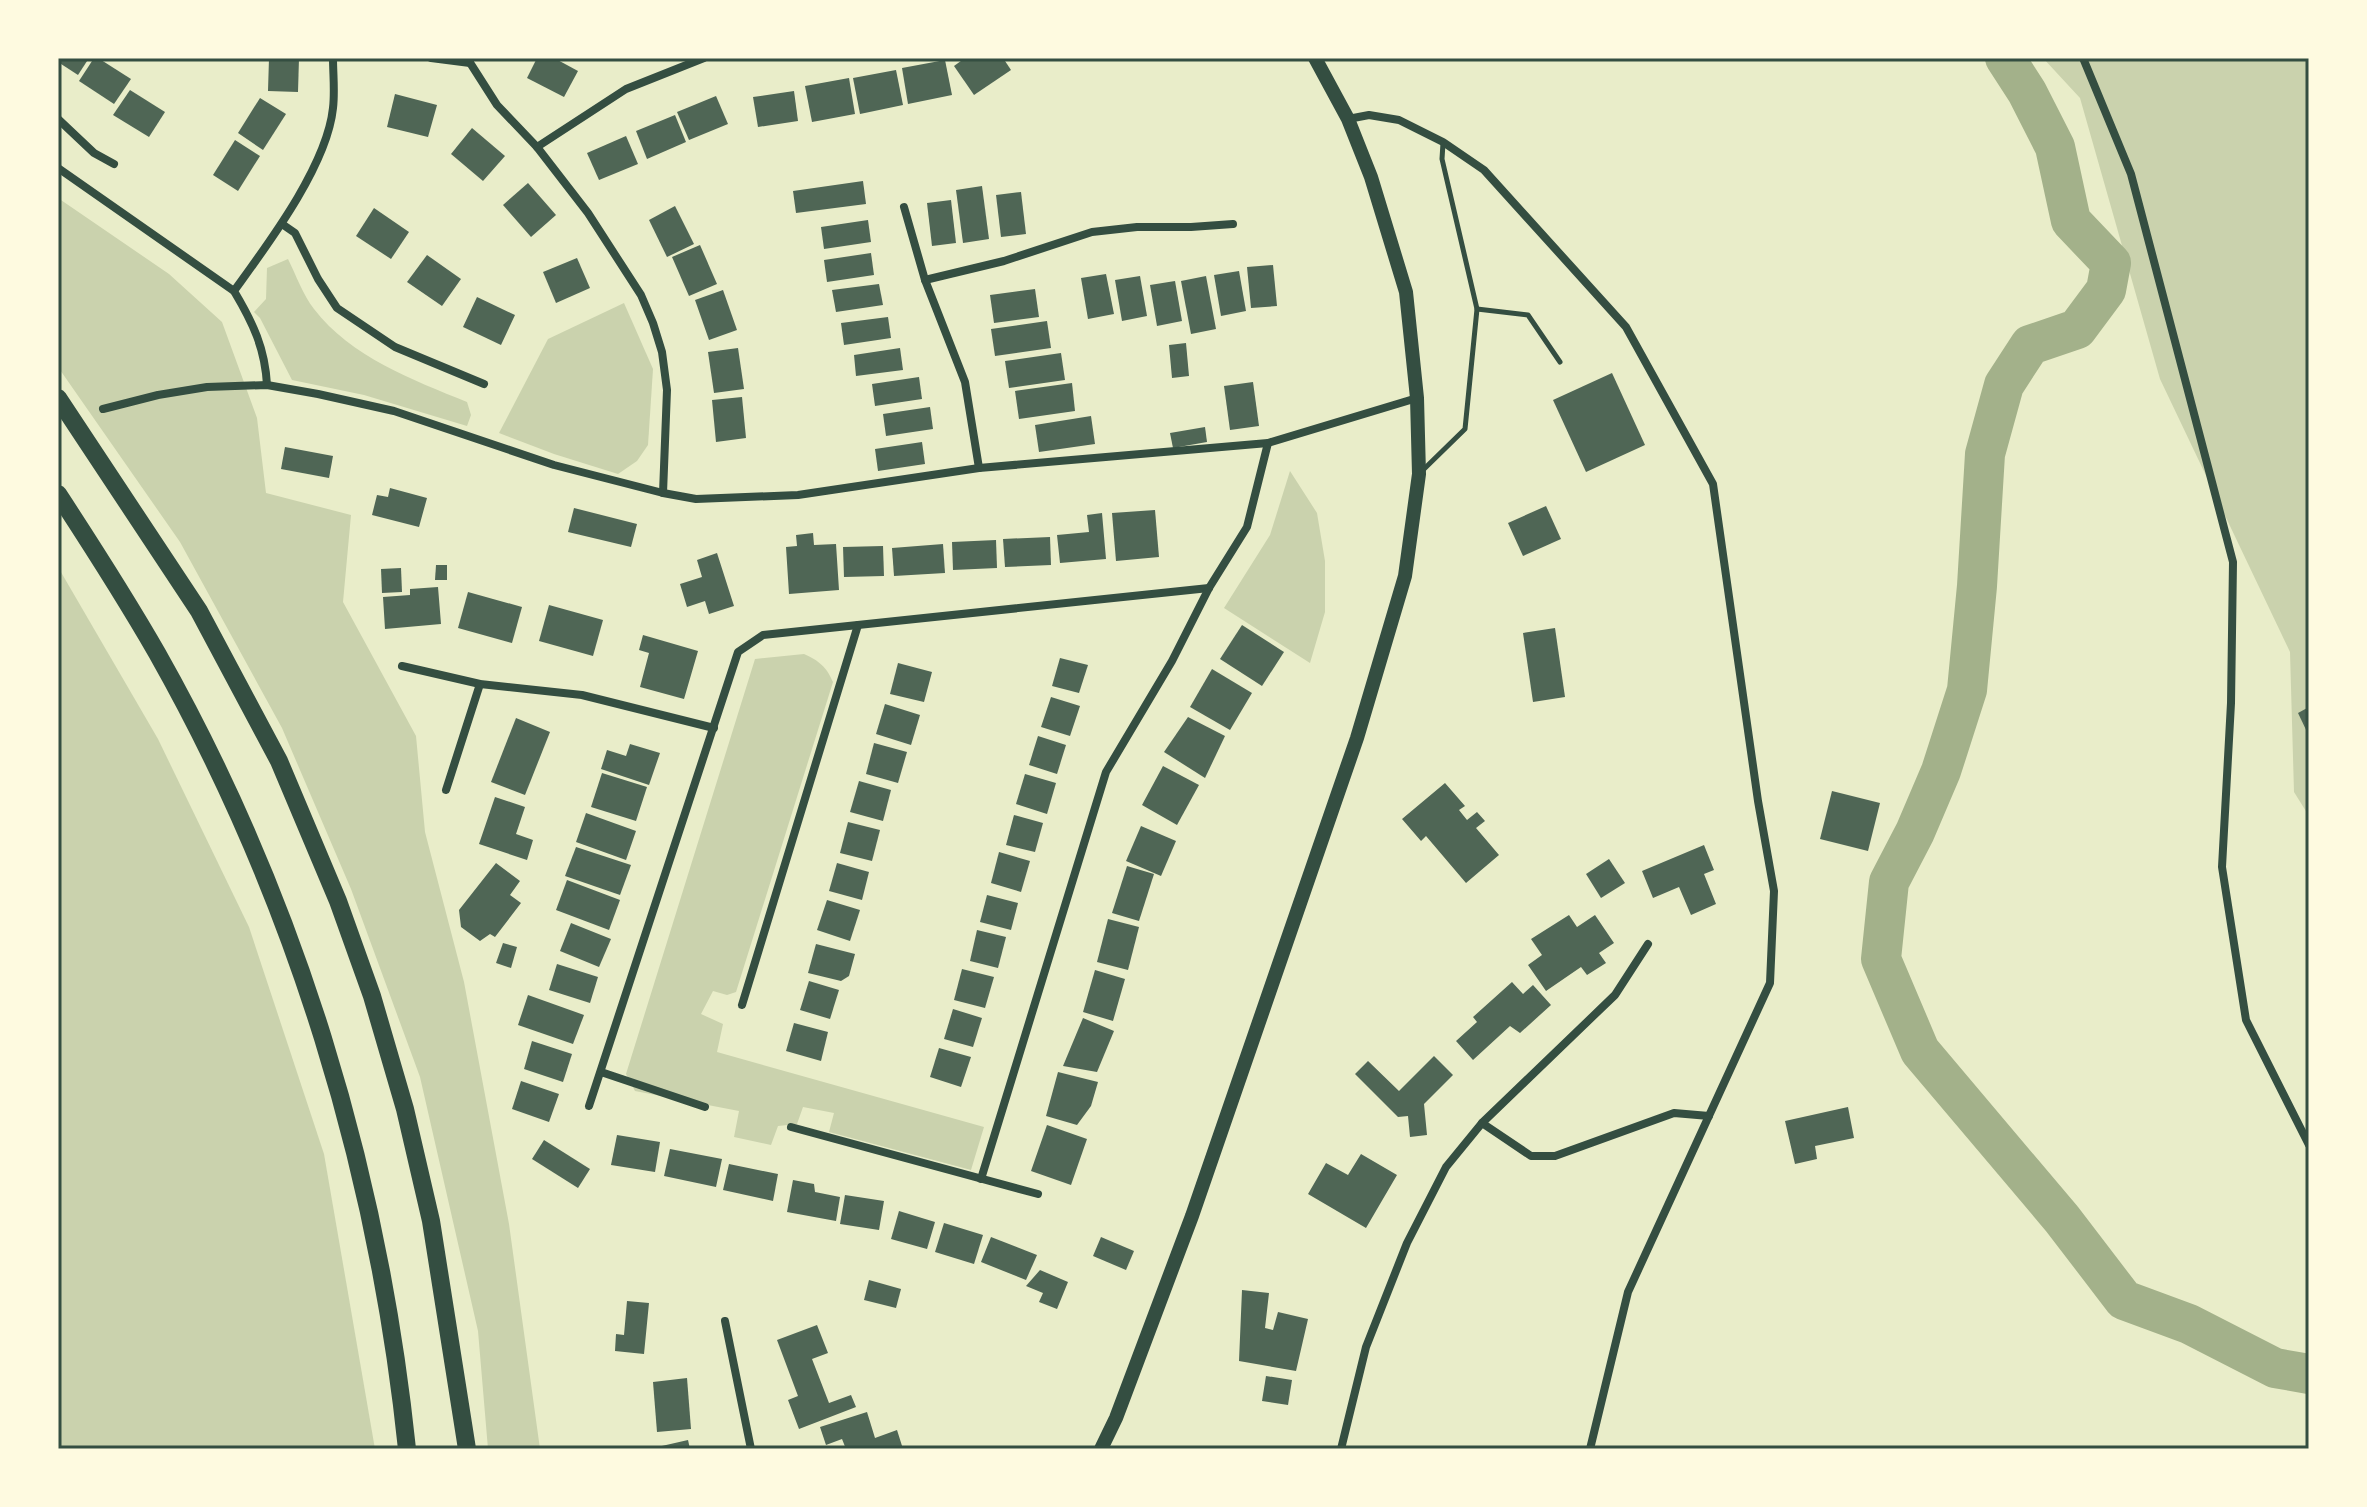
<svg xmlns="http://www.w3.org/2000/svg" width="2367" height="1507" viewBox="0 0 2367 1507" font-family="Jost,sans-serif">
	<style>
		.green { fill: #cad2ad }
		.lines { fill: none; stroke-linecap: round; stroke-linejoin: round }
		.river { stroke: #a3b18a; stroke-width: 40 }
		.building { fill: #4f6655 }
		.service { stroke: #344e41; stroke-width: 5 }
		.minor { stroke: #344e41; stroke-width: 8 }
		.secondary { stroke: #344e41; stroke-width: 14 }
		.motorway { stroke: #344e41; stroke-width: 18 }
		.neatline { fill: none; stroke: #344e41; stroke-width: 3 }
	</style>
	<rect width="100%" height="100%" fill="#e9edc9"/>
	<g class="green">
		<polygon points="2043,58 2309,58 2309,816 2294,792 2290,652 2160,379 2080,98"/>
		<polygon points="58,198 169,274 222,322 257,418 266,493 351,515 343,602 416,736 425,832 464,982 509,1224 540,1449 488,1449 478,1331 420,1077 351,889 282,728 180,542 58,367"/>
		<path d="M288,259C296,275 303,295 314,309C351,357 413,380 467,402L471,415L467,426L364,395L292,380L260,318L254,312L266,299L267,268Z"/>
		<polygon points="624,303 653,369 648,445 637,461 618,474 554,454 499,433 548,339"/>
		<polygon points="1290,471 1317,513 1325,561 1325,612 1310,663 1224,608 1270,535"/>
		<polygon points="58,567 158,739 249,927 324,1154 375,1449 58,1449"/>
		<path d="M804,654C819,661 826,666 833,682L736,992L727,995L713,991L701,1014L723,1024L717,1052L984,1127L971,1170L829,1132L834,1113L803,1107L797,1124L778,1126L771,1145L734,1137L739,1111L635,1091L626,1074L755,659Z"/>
	</g>
	<g class="lines">
		<polyline class="river" points="2005,58 2027,92 2055,147 2071,221 2111,263 2106,290 2077,329 2030,345 2004,385 1985,454 1977,586 1967,690 1941,771 1915,832 1889,882 1881,959 1920,1051 2062,1219 2124,1300 2189,1324 2275,1368 2309,1374"/>
	</g>
	<g class="building">
		<polygon points="58,58 89,58 78,75 58,62"/>
		<polygon points="94,58 98,58 131,79 114,104 79,81"/>
		<polygon points="269,58 299,58 298,92 268,91"/>
		<polygon points="537,58 554,58 578,71 564,97 527,78"/>
		<polygon points="965,58 1003,58 1011,70 974,95 954,66"/>
		<polygon points="945,60 952,95 908,104 902,68"/>
		<polygon points="896,70 903,105 860,114 853,78"/>
		<polygon points="849,78 855,114 812,122 805,86"/>
		<polygon points="130,90 165,112 149,137 113,115"/>
		<polygon points="794,91 798,121 758,127 753,97"/>
		<polygon points="395,94 437,105 428,137 387,127"/>
		<polygon points="716,96 728,124 689,140 677,112"/>
		<polygon points="260,98 286,114 263,150 238,133"/>
		<polygon points="675,115 686,142 647,159 636,131"/>
		<polygon points="472,128 505,156 483,181 451,154"/>
		<polygon points="626,136 638,164 599,180 587,153"/>
		<polygon points="235,140 260,156 238,191 213,175"/>
		<polygon points="863,181 866,204 796,213 793,191"/>
		<polygon points="528,183 556,215 531,237 503,205"/>
		<polygon points="982,186 989,239 963,243 956,190"/>
		<polygon points="1021,192 1026,234 1001,237 996,195"/>
		<polygon points="951,200 956,243 932,246 927,203"/>
		<polygon points="675,206 694,244 667,257 649,220"/>
		<polygon points="374,208 409,232 391,259 356,236"/>
		<polygon points="868,220 871,242 824,249 821,227"/>
		<polygon points="700,245 717,284 689,296 672,257"/>
		<polygon points="871,253 874,275 827,282 824,260"/>
		<polygon points="427,255 461,279 442,306 407,282"/>
		<polygon points="577,258 590,288 556,303 543,272"/>
		<polygon points="1273,265 1277,306 1251,308 1247,267"/>
		<polygon points="1239,271 1246,311 1221,316 1214,275"/>
		<polygon points="1106,274 1114,314 1088,319 1081,278"/>
		<polygon points="1140,276 1147,316 1122,321 1115,280"/>
		<polygon points="1206,276 1216,329 1191,334 1181,281"/>
		<polygon points="1175,281 1182,321 1157,326 1150,285"/>
		<polygon points="879,284 883,305 836,312 832,290"/>
		<polygon points="1035,289 1039,317 994,323 990,295"/>
		<polygon points="723,290 737,330 709,340 695,300"/>
		<polygon points="477,297 515,315 501,345 463,327"/>
		<polygon points="888,317 891,338 844,345 841,323"/>
		<polygon points="1047,321 1051,348 995,356 991,329"/>
		<polygon points="1186,343 1189,376 1172,378 1169,345"/>
		<polygon points="738,348 744,389 714,393 708,352"/>
		<polygon points="900,348 903,370 856,376 854,355"/>
		<polygon points="1061,353 1065,380 1009,388 1005,361"/>
		<polygon points="1612,373 1645,445 1586,472 1553,400"/>
		<polygon points="919,377 922,399 875,406 872,384"/>
		<polygon points="1253,382 1259,426 1230,430 1224,386"/>
		<polygon points="1072,383 1075,411 1019,419 1015,391"/>
		<polygon points="742,397 746,438 716,442 712,400"/>
		<polygon points="930,407 933,429 886,436 883,414"/>
		<polygon points="1091,416 1095,444 1039,452 1035,425"/>
		<polygon points="1205,427 1207,442 1173,448 1170,433"/>
		<polygon points="922,442 925,464 878,471 875,449"/>
		<polygon points="285,447 333,456 329,478 281,469"/>
		<polygon points="390,488 427,498 419,527 372,515 377,495 388,497"/>
		<polygon points="1546,506 1561,539 1523,556 1508,523"/>
		<polygon points="574,508 637,524 631,547 568,532"/>
		<polygon points="1155,510 1159,557 1116,561 1112,513"/>
		<polygon points="1102,513 1106,559 1060,563 1057,535 1089,532 1087,515"/>
		<polygon points="813,533 814,545 836,544 839,590 789,594 786,547 797,546 796,535"/>
		<polygon points="1050,537 1051,565 1005,567 1003,539"/>
		<polygon points="996,540 997,568 953,570 952,542"/>
		<polygon points="943,544 945,573 894,576 892,548"/>
		<polygon points="883,546 884,576 844,577 843,547"/>
		<polygon points="717,553 734,606 709,614 705,601 687,607 680,584 702,577 697,560"/>
		<polygon points="436,565 447,565 447,580 435,580"/>
		<polygon points="401,568 402,592 382,593 381,569"/>
		<polygon points="438,587 441,624 385,629 383,597 410,595 410,589"/>
		<polygon points="468,592 522,607 512,643 458,628"/>
		<polygon points="549,605 603,620 593,656 539,641"/>
		<polygon points="1242,625 1284,652 1262,686 1220,659"/>
		<polygon points="1555,628 1565,697 1533,702 1523,633"/>
		<polygon points="643,635 698,651 684,699 640,687 649,653 639,650"/>
		<polygon points="1060,658 1088,665 1079,693 1052,686"/>
		<polygon points="898,663 932,672 924,702 890,694"/>
		<polygon points="1212,669 1252,693 1230,730 1190,707"/>
		<polygon points="1051,697 1080,706 1070,736 1041,727"/>
		<polygon points="885,704 920,715 911,745 876,734"/>
		<polygon points="2309,707 2309,736 2298,713"/>
		<polygon points="1188,717 1225,736 1205,778 1164,752"/>
		<polygon points="516,718 550,732 525,795 491,782"/>
		<polygon points="1038,736 1066,745 1057,774 1029,765"/>
		<polygon points="874,743 907,752 898,783 866,774"/>
		<polygon points="630,744 660,753 649,785 601,769 607,750 626,756"/>
		<polygon points="1163,766 1199,785 1177,825 1142,805"/>
		<polygon points="602,773 647,787 636,821 591,807"/>
		<polygon points="1025,774 1056,783 1047,814 1016,804"/>
		<polygon points="859,781 891,790 883,821 850,812"/>
		<polygon points="1445,783 1465,806 1459,810 1467,820 1477,812 1485,821 1476,828 1499,855 1466,883 1426,836 1421,841 1402,819"/>
		<polygon points="1832,791 1880,803 1868,851 1820,839"/>
		<polygon points="495,797 525,807 516,834 533,840 527,860 479,844"/>
		<polygon points="586,813 636,831 626,860 576,842"/>
		<polygon points="1014,815 1043,823 1035,852 1006,845"/>
		<polygon points="848,822 880,830 872,861 840,853"/>
		<polygon points="1141,826 1176,841 1161,876 1126,861"/>
		<polygon points="1704,845 1714,870 1704,874 1716,904 1691,915 1679,887 1653,898 1642,871"/>
		<polygon points="576,847 631,865 620,895 565,876"/>
		<polygon points="999,852 1030,861 1021,892 991,883"/>
		<polygon points="1609,859 1625,883 1601,898 1586,874"/>
		<polygon points="496,863 520,881 510,895 521,903 495,937 490,934 480,941 461,927 459,910"/>
		<polygon points="837,863 869,872 862,900 829,891"/>
		<polygon points="1127,866 1154,874 1139,921 1112,913"/>
		<polygon points="567,880 620,900 609,930 556,910"/>
		<polygon points="987,895 1018,903 1011,930 980,922"/>
		<polygon points="827,900 860,910 850,941 817,930"/>
		<polygon points="1569,915 1577,927 1595,915 1614,943 1599,953 1606,963 1587,975 1581,967 1546,991 1528,965 1542,955 1531,939"/>
		<polygon points="1108,919 1139,927 1128,970 1097,962"/>
		<polygon points="571,923 611,939 599,967 560,951"/>
		<polygon points="977,930 1006,937 998,968 970,961"/>
		<polygon points="503,943 517,947 511,968 496,963"/>
		<polygon points="816,944 855,954 849,976 841,981 808,973"/>
		<polygon points="557,964 598,977 590,1003 549,990"/>
		<polygon points="962,969 994,977 985,1008 954,1000"/>
		<polygon points="1095,970 1125,979 1113,1021 1083,1012"/>
		<polygon points="809,981 839,990 830,1019 800,1010"/>
		<polygon points="1512,982 1523,994 1533,985 1551,1005 1520,1033 1510,1026 1473,1060 1456,1041 1477,1022 1473,1017"/>
		<polygon points="528,995 584,1015 573,1044 518,1025"/>
		<polygon points="953,1009 982,1018 973,1047 944,1039"/>
		<polygon points="1083,1018 1114,1031 1097,1072 1063,1066"/>
		<polygon points="794,1023 828,1032 821,1061 786,1051"/>
		<polygon points="532,1041 572,1054 563,1082 524,1069"/>
		<polygon points="939,1048 971,1057 961,1087 930,1077"/>
		<polygon points="1434,1056 1453,1075 1424,1104 1427,1135 1410,1137 1408,1116 1398,1117 1355,1074 1368,1061 1399,1091"/>
		<polygon points="1058,1072 1098,1082 1091,1106 1077,1125 1046,1116"/>
		<polygon points="521,1081 559,1094 549,1122 512,1109"/>
		<polygon points="1848,1107 1854,1138 1815,1146 1817,1159 1795,1164 1785,1121"/>
		<polygon points="1047,1125 1087,1139 1071,1185 1031,1171"/>
		<polygon points="617,1135 660,1142 655,1172 611,1165"/>
		<polygon points="544,1140 590,1169 578,1188 532,1159"/>
		<polygon points="670,1149 722,1159 716,1187 664,1176"/>
		<polygon points="1361,1154 1397,1175 1366,1228 1308,1194 1326,1163 1348,1175"/>
		<polygon points="729,1164 778,1174 773,1201 723,1190"/>
		<polygon points="793,1180 814,1184 815,1192 840,1197 836,1221 787,1212"/>
		<polygon points="845,1195 884,1201 879,1230 840,1224"/>
		<polygon points="899,1211 935,1222 927,1249 891,1239"/>
		<polygon points="944,1223 983,1235 974,1264 935,1252"/>
		<polygon points="991,1237 1037,1255 1026,1280 981,1262"/>
		<polygon points="1101,1237 1134,1251 1126,1270 1093,1256"/>
		<polygon points="1040,1270 1068,1282 1057,1309 1039,1302 1043,1293 1026,1286"/>
		<polygon points="869,1280 901,1289 896,1308 864,1300"/>
		<polygon points="1242,1290 1269,1293 1265,1328 1273,1330 1278,1312 1308,1319 1296,1371 1239,1361"/>
		<polygon points="627,1301 649,1303 644,1354 615,1351 616,1334 624,1335"/>
		<polygon points="817,1325 828,1353 812,1359 829,1403 851,1395 856,1407 799,1429 788,1400 798,1396 777,1340"/>
		<polygon points="1266,1376 1292,1380 1288,1405 1262,1401"/>
		<polygon points="687,1378 691,1429 657,1432 653,1382"/>
		<polygon points="867,1412 875,1438 897,1430 903,1449 846,1449 842,1439 826,1445 820,1427"/>
		<polygon points="688,1440 690,1449 653,1449 653,1448"/>
	</g>
	<g class="lines">
		<g class="service">
			<polyline points="1477,309 1528,315 1560,362"/>
			<polyline points="1423,470 1465,429 1477,309 1442,159 1443,143"/>
		</g>
		<g class="minor">
			<polyline points="431,58 470,63"/>
			<polyline points="467,58 497,105 537,147 588,213 641,295 653,323 662,352 667,390 663,493"/>
			<polyline points="2083,58 2131,174 2233,562 2231,703 2222,867 2246,1020 2309,1145"/>
			<polyline points="58,119 94,153 114,164"/>
			<polyline points="1348,119 1369,115 1399,120 1443,142 1484,170 1626,327 1713,484 1758,801 1774,891 1770,983 1628,1292 1590,1449"/>
			<polyline points="537,147 626,89 704,58"/>
			<polyline points="58,168 234,291"/>
			<polyline points="904,207 925,280 965,382 979,468"/>
			<polyline points="282,224 295,233 318,279 337,308 395,347 484,384"/>
			<polyline points="925,280 1004,261 1092,232 1137,227 1191,227 1233,224"/>
			<path d="M267,385C265,348 253,323 234,291C268,244 327,166 333,108C335,91 333,74 333,58"/>
			<polyline points="103,409 158,395 207,387 267,385 318,394 394,411 554,465 663,493 696,499 798,495 979,468 1268,443 1417,398"/>
			<polyline points="402,666 480,684 582,695 714,728"/>
			<polyline points="446,790 480,684"/>
			<polyline points="742,1005 858,625"/>
			<polyline points="601,1072 705,1107"/>
			<polyline points="589,1106 738,652 763,635 1209,588"/>
			<polyline points="1482,1123 1531,1156 1555,1156 1674,1113 1709,1116"/>
			<polyline points="791,1127 1038,1194"/>
			<polyline points="981,1179 1106,772 1172,661 1209,588 1247,527 1268,443"/>
			<polyline points="725,1321 751,1449"/>
			<polyline points="1341,1449 1366,1347 1407,1243 1446,1167 1482,1123 1615,995 1648,944"/>
		</g>
		<polyline class="secondary" points="1101,1449 1116,1418 1192,1216 1357,738 1405,576 1419,474 1417,398 1406,292 1371,177 1348,119 1315,58"/>
		<g class="motorway">
			<polyline points="58,398 199,611 279,761 338,901 372,996 405,1109 431,1221 467,1449"/>
			<path d="M58,494C92,546 126,599 157,653C295,897 378,1170 407,1449"/>
		</g>
	</g>
	<rect width="2367" height="1507" fill="none" stroke="#fefae0" stroke-width="120"/>
	<rect x="60" y="60" width="2247" height="1387" class="neatline"/>
</svg>
